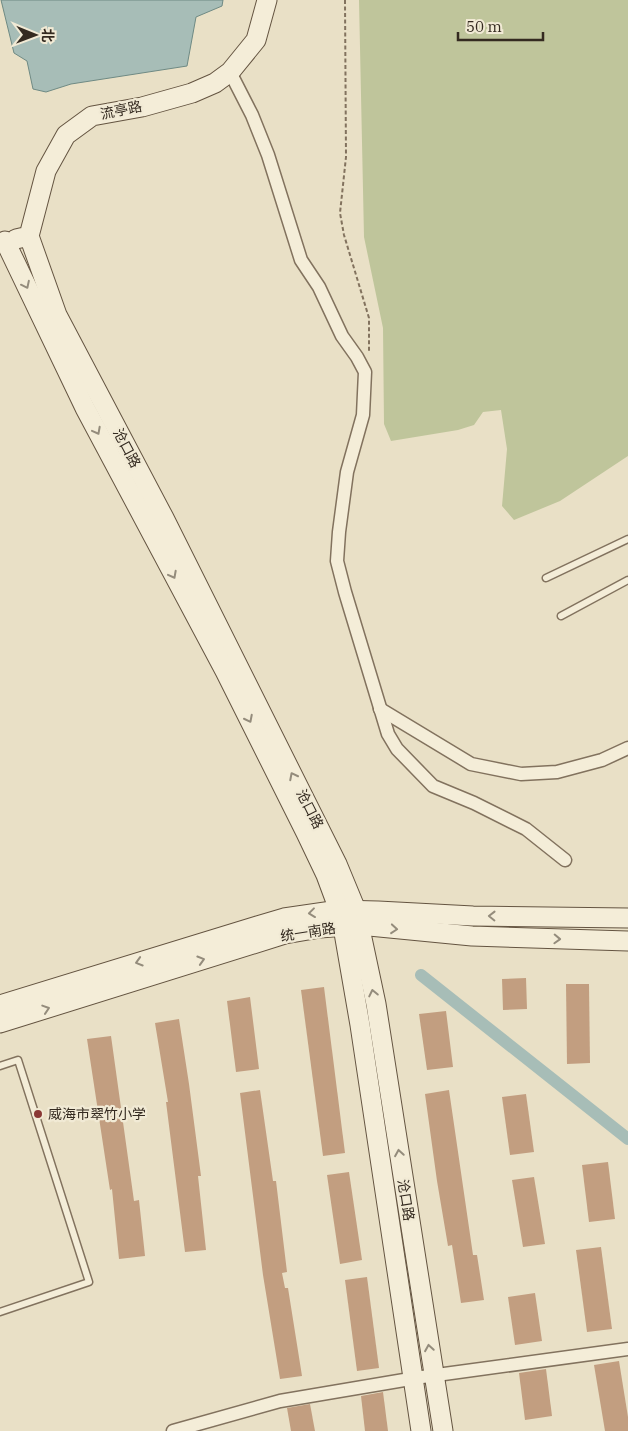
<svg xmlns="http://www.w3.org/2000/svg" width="628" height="1431" viewBox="0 0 628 1431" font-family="'IBM Plex Serif','Noto Sans SC',serif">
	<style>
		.green { fill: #bfc59b }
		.water { fill: #a7bdb7; stroke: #6f8a84 }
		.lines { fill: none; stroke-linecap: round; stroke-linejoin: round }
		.canal { stroke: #a7bdb7; stroke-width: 12 }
		.building { fill: #c29e80 }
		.lane-casing { stroke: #82725e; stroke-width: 9 }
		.street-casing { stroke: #82725e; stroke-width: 15 }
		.secondary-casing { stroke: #645441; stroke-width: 21 }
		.path { stroke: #82725e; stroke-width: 2; stroke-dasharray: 4 2.5; stroke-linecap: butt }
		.lane { stroke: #f4edd8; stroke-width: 6 }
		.street { stroke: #f4edd8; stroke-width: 12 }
		.secondary { stroke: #f4edd8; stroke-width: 19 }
		.oneway { stroke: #948c7c }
		.poi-dot { fill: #8a3835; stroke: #f1ead5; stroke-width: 2 }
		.labels { text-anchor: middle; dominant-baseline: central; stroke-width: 4.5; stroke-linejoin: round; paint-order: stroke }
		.street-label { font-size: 14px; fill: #342a20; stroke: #f1ead5 }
		.poi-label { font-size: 14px; fill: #342a20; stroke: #f1ead5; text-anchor: start }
	</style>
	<rect width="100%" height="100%" fill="#e9e0c6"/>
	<polygon class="green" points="359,0 628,0 628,456 560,501 514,520 502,506 507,449 501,410 483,412 474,425 458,430 391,441 384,424 383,328 364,237"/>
	<polygon class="water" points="1,0 223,0 222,6 196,17 187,66 71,84 46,92 33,89 27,61 14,53"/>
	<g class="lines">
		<polyline class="canal" points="421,975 628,1139"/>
	</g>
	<g class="building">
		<polygon points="526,978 527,1009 503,1010 502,979"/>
		<polygon points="566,984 589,984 590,1063 567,1064"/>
		<polygon points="324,987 345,1153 323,1156 301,990"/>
		<polygon points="250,997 259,1069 236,1072 227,1001"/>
		<polygon points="446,1011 453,1067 427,1070 419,1014"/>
		<polygon points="179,1019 189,1084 201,1176 198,1176 206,1250 185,1252 166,1102 168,1102 155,1023"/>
		<polygon points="111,1036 134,1201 139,1200 145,1256 119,1259 112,1189 110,1190 87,1039"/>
		<polygon points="260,1090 273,1181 276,1181 287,1272 282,1273 285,1288 288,1288 302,1376 280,1379 263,1275 240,1093"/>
		<polygon points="449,1090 473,1255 477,1255 484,1300 461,1303 452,1245 448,1246 437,1181 425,1094"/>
		<polygon points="526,1094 534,1152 510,1155 502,1097"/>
		<polygon points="608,1162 615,1219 589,1222 582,1165"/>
		<polygon points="349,1172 362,1260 340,1264 327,1175"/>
		<polygon points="534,1177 545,1244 523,1247 512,1180"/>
		<polygon points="601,1247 612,1329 587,1332 576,1250"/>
		<polygon points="367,1277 379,1368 357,1371 345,1280"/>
		<polygon points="535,1293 542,1341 515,1345 508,1297"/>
		<polygon points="619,1361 628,1417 628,1431 605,1431 594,1365"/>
		<polygon points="546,1369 552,1416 525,1420 519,1373"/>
		<polygon points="383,1392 388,1431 365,1431 361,1396"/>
		<polygon points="310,1404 315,1431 291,1431 287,1408"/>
	</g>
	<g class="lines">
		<defs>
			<g id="lane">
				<polyline points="546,578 628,539"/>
				<polyline points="561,616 628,580"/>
				<polyline points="0,1066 18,1060 89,1282 0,1312"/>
			</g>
			<g id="street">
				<polyline points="230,72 252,115 268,155 301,260 319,287 342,336 357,357 365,372 363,415 347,472 339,532 337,561 345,592 388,734 397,749 433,786 474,803 526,829 565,860"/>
				<polyline points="380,709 471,764 521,774 557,772 602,760 628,748"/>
				<polyline points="173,1431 280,1401 422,1377 628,1349"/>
			</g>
			<g id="secondary">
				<polyline points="29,236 57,315 164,518 337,864 356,910 376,1004 443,1431"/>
				<polyline points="16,239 29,236 46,171 66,135 92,116 142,107 192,93 215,83 230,72 256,40 267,0"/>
				<polyline points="5,241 85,408 225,671 306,833 326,875 339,910 343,927 360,1025 421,1431"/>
				<polyline points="0,1005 257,926 284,918 339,910 378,911 473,916 628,918"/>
				<polyline points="0,1023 285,934 320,928 359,925 472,936 628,941"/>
			</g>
		</defs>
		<use href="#lane" class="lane-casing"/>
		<use href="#street" class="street-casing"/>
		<use href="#secondary" class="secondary-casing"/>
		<polyline class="path" points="345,0 346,157 340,213 344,235 369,318 369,352"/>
		<use href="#lane" class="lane"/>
		<use href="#street" class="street"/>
		<use href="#secondary" class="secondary"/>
	</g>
	<defs><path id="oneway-chevron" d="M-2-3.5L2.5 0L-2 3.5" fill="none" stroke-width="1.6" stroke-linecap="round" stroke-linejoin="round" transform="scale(1.25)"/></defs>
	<g class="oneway">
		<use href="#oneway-chevron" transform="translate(26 285) rotate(64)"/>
		<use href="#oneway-chevron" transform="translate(97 431) rotate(62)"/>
		<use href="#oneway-chevron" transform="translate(173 575) rotate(62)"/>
		<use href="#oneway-chevron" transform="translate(249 719) rotate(63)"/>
		<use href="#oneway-chevron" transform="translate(293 776) rotate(-117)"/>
		<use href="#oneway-chevron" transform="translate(312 913) rotate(173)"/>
		<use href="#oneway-chevron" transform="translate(492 916) rotate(-179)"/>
		<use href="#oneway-chevron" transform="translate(394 929) rotate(5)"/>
		<use href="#oneway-chevron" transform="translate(557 939) rotate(2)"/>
		<use href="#oneway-chevron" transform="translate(201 960) rotate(-17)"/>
		<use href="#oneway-chevron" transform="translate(139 962) rotate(163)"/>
		<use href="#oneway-chevron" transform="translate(373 993) rotate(-102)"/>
		<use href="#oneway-chevron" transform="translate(46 1009) rotate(-18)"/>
		<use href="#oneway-chevron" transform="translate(399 1153) rotate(-99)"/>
		<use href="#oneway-chevron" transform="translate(429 1348) rotate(-99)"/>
	</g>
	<circle class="poi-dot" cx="38" cy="1114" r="5"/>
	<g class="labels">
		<g class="street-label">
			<text transform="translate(121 110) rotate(-12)">流亭路</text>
			<text transform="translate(127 448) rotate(62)">沧口路</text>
			<text transform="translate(310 809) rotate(63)">沧口路</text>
			<text transform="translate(308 932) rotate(-9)">统一南路</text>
			<text transform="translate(406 1200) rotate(81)">沧口路</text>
		</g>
		<g class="poi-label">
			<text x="48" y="1114">威海市翠竹小学</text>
		</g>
	</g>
	<g transform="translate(35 35) rotate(91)" stroke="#f1ead5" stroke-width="4" paint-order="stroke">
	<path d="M0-4L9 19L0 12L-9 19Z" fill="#342a20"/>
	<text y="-8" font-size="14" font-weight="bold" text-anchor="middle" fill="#342a20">北</text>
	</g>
	<path d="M458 32v8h85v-8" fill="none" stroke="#342a20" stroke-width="2.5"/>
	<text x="466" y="32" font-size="15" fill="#342a20" stroke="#f1ead5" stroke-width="4" paint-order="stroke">50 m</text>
</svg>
